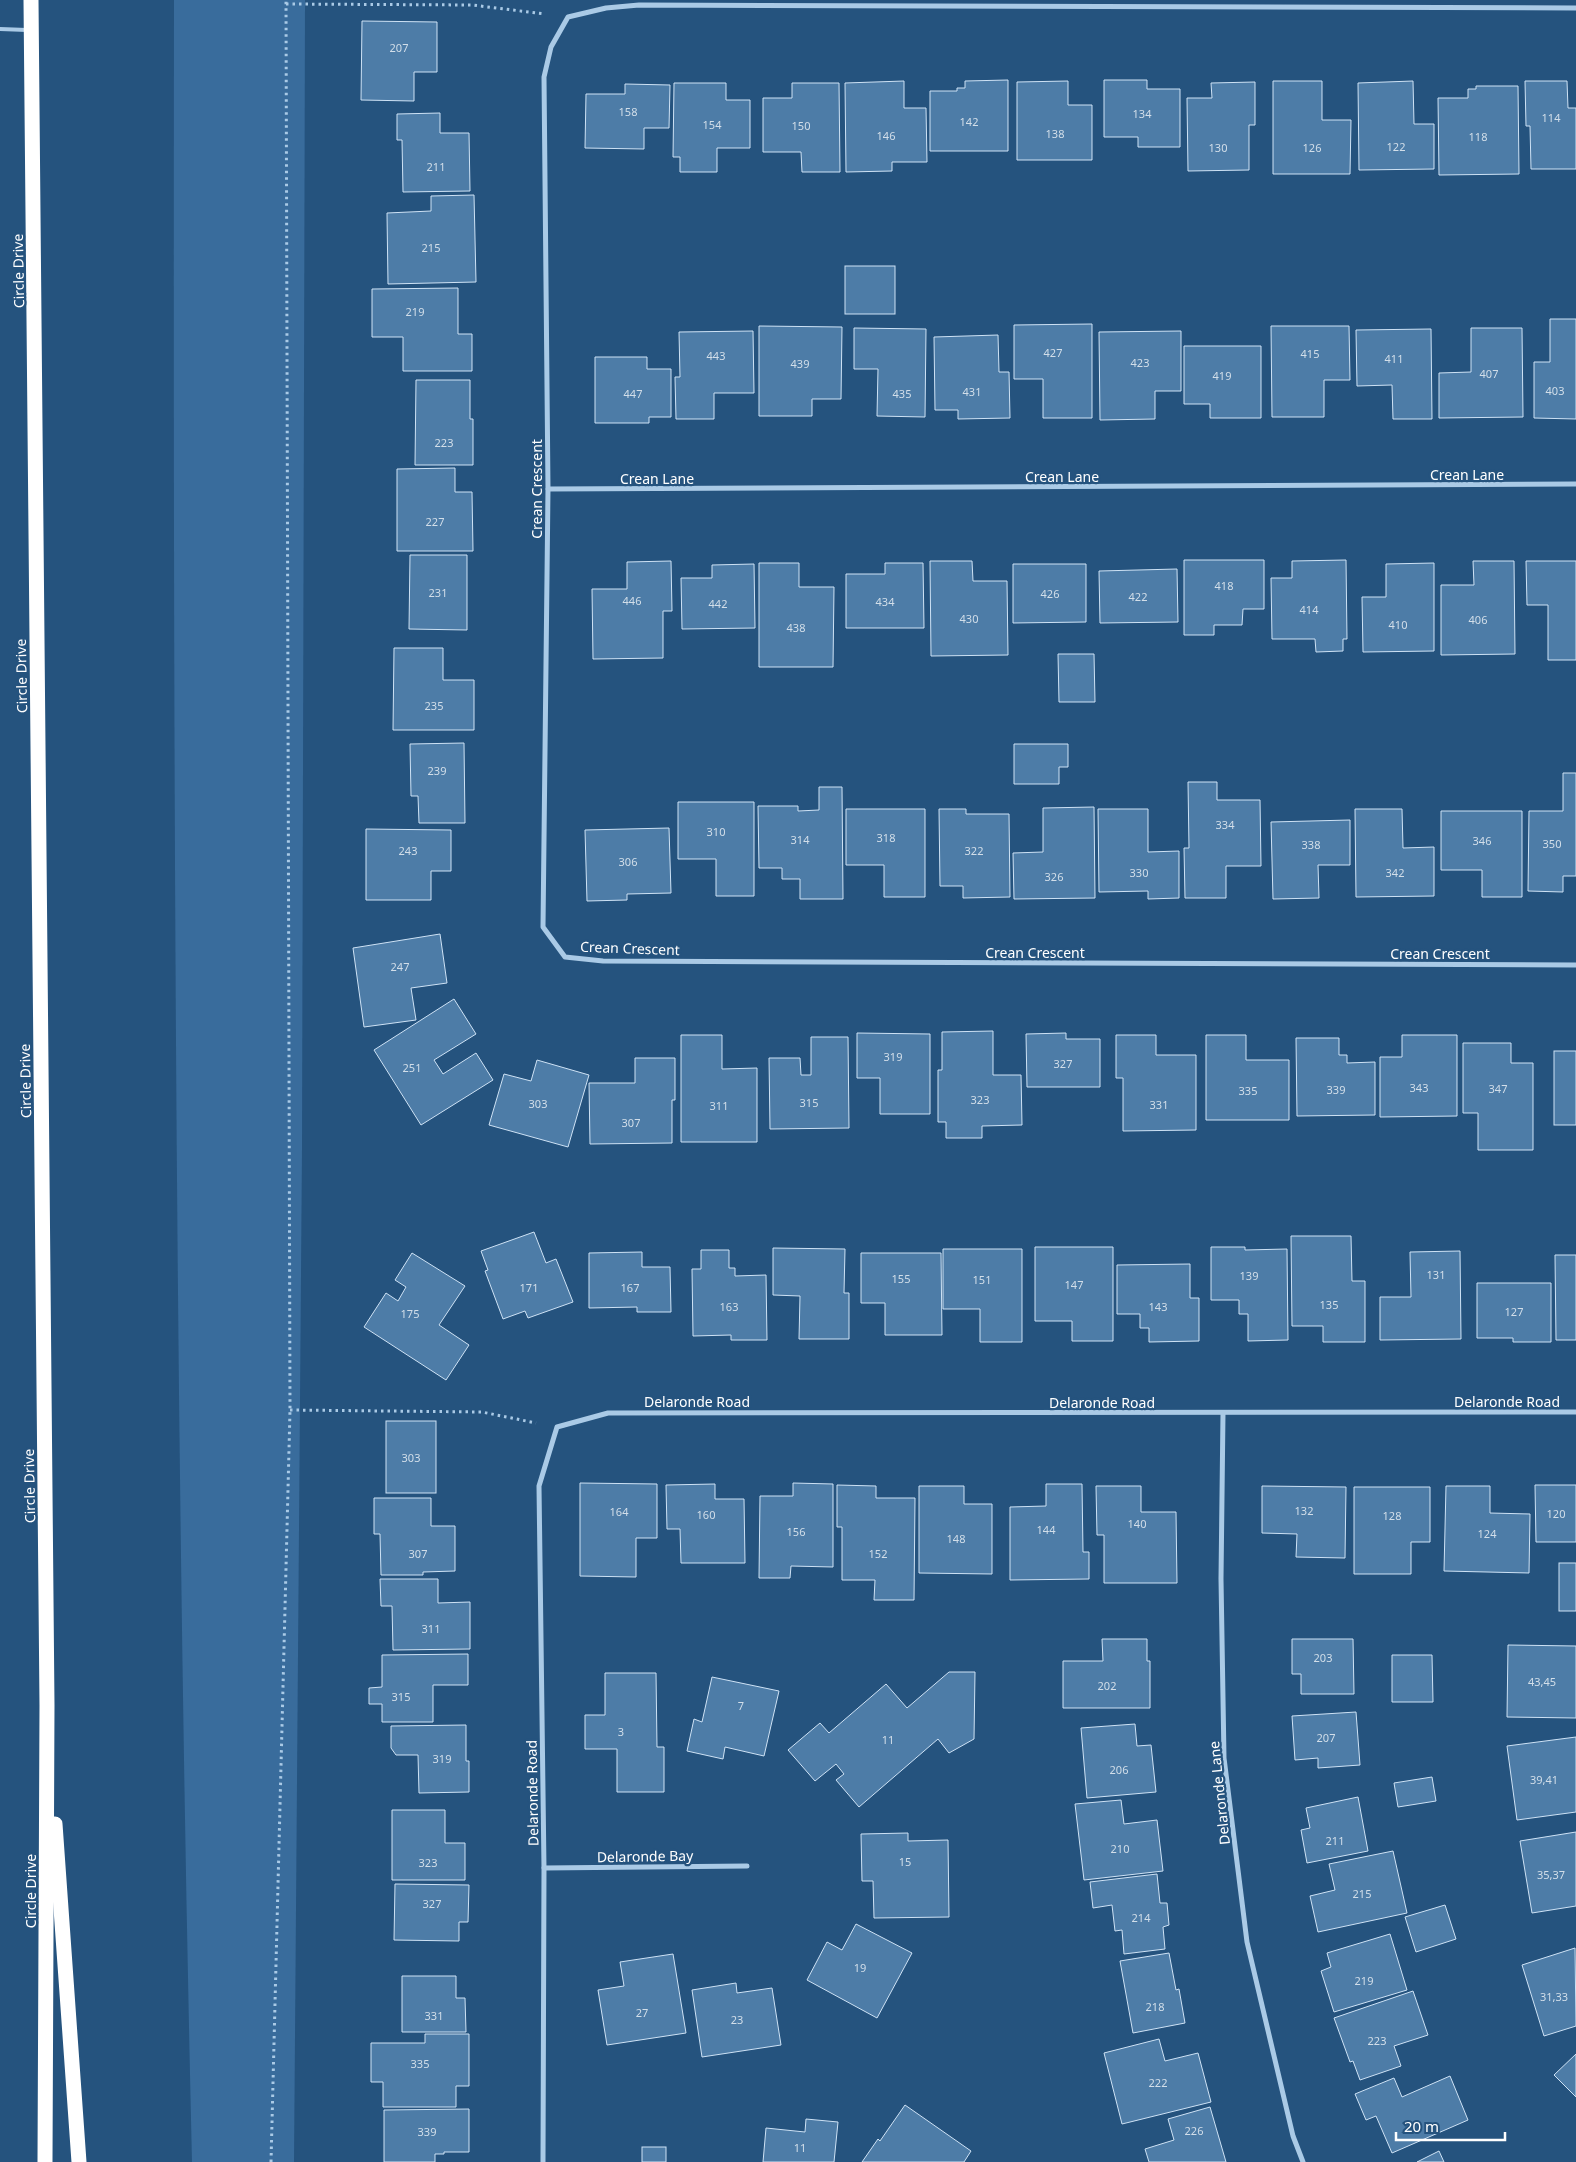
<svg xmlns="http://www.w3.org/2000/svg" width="1576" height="2162" viewBox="0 0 1576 2162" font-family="'Noto Sans',sans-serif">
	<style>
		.green { fill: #396c9c }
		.building { fill: #4d7ca7; stroke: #cee2f5 }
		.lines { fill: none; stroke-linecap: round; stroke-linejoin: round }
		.path { stroke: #aacae6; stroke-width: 3; stroke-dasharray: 2.5 4; stroke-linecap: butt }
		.lane { stroke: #aacae6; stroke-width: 4 }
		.street { stroke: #aacae6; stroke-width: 5 }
		.highway { stroke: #fff; stroke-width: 15 }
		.labels { text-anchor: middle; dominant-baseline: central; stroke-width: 4.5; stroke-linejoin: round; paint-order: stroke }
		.number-label { font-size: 11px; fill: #d2dee9 }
		.street-label { font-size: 14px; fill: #fff; stroke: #25537e }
	</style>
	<rect width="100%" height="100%" fill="#25537e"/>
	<path class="green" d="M174,0H305L302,1147L294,2162H192C175,1441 173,721 174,0Z"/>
	<g class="building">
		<polygon points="362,21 437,22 437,72 414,72 414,101 361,100"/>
		<polygon points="1008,80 1008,151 930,151 930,91 957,91 957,88 965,88 965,81"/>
		<polygon points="1104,80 1147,80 1147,89 1180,89 1180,147 1138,147 1138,137 1104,137"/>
		<polygon points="904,81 904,108 926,108 927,162 892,162 892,171 846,172 845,83"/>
		<polygon points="1068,81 1068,105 1092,105 1092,160 1017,160 1017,82"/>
		<polygon points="1273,81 1322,81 1322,120 1351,120 1350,174 1273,174"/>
		<polygon points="1413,81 1414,124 1434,124 1434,169 1359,170 1358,83"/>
		<polygon points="1525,81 1567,81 1568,108 1576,108 1576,169 1531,169 1530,126 1526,126"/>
		<polygon points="1255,82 1255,125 1249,125 1249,170 1188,171 1187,98 1212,98 1211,83"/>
		<polygon points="674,83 726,83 726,100 750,100 750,148 717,148 717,172 680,172 680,157 673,157"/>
		<polygon points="792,83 839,83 840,172 802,172 801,152 763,152 763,98 792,98"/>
		<polygon points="625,84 670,85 669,128 644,128 644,149 585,148 586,94 625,94"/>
		<polygon points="1476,86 1518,86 1519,174 1439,175 1438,98 1468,98 1468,89 1476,89"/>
		<polygon points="440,113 440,133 469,133 470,191 403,192 402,140 397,140 397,114"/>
		<polygon points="474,195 476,282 388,284 387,213 431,211 431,196"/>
		<rect x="845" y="266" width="50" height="48"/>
		<polygon points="458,288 458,334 472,334 472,371 403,371 403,337 372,337 372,289"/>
		<polygon points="1550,319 1576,319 1576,419 1534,418 1534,362 1550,362"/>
		<polygon points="1092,324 1092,418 1043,418 1043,379 1014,379 1014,325"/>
		<polygon points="759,326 842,327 841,399 812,399 812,416 759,416"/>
		<polygon points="1271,326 1349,326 1350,380 1324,380 1324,417 1272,417"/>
		<polygon points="854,328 926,329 925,417 877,416 878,369 854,369"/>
		<polygon points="1471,328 1522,328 1523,417 1439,418 1439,373 1471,372"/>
		<polygon points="1431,329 1432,419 1393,419 1392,385 1357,386 1356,330"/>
		<polygon points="753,331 754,393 714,393 714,419 676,419 675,377 680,377 679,332"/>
		<polygon points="1181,331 1181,391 1155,391 1155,419 1100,420 1099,332"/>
		<polygon points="998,335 999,372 1009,372 1010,418 958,419 958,410 935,410 934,337"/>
		<polygon points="1184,346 1261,346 1261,418 1210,418 1210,404 1184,404"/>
		<polygon points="595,357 647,357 647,369 671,369 671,417 649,417 649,423 595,423"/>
		<polygon points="416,380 470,380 470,419 473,419 473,465 415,465"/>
		<polygon points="455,468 455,492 472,492 473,551 397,551 397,469"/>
		<polygon points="410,555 467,555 467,630 409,629"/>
		<polygon points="1184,560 1264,560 1264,609 1243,609 1242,625 1214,625 1214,635 1184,635"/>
		<polygon points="1346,560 1347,639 1343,639 1343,651 1316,652 1315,639 1272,639 1271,578 1292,578 1292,561"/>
		<polygon points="671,561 672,611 663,611 663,658 593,659 592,589 627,589 627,562"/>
		<polygon points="930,561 972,561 973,581 1007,581 1008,655 931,656"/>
		<polygon points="1473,561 1514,561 1515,654 1441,655 1441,585 1474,585"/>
		<polygon points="1526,561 1576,561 1576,660 1548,660 1548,605 1527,605"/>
		<polygon points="759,563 799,563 799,587 834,587 833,667 759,667"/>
		<polygon points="885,563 923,563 924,628 846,628 846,574 885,574"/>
		<polygon points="1434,563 1434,651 1363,652 1362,597 1386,597 1386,564"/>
		<polygon points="754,564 755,628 682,629 681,578 712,578 712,565"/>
		<polygon points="1013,564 1086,564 1086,622 1013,623"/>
		<polygon points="1177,569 1178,622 1100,623 1099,571"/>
		<polygon points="394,648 443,648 443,680 474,680 474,730 393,730"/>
		<polygon points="1058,654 1094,654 1095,702 1059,702"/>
		<polygon points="464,743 465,823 419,823 418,796 411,796 410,744"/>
		<polygon points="1014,744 1068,744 1068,767 1059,767 1059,784 1014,784"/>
		<polygon points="1563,773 1576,773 1576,876 1563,876 1563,892 1528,891 1529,811 1563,811"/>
		<polygon points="1188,782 1217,782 1217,800 1260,800 1261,866 1226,866 1226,898 1185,898 1184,848 1189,848"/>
		<polygon points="819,787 842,787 843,899 800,899 800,879 782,879 782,868 759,868 758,806 798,806 798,811 819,810"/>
		<polygon points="678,802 754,802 754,896 716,896 716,859 678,859"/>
		<polygon points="1094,807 1095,898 1014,899 1013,853 1043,852 1043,808"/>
		<polygon points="846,809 925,809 925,897 884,897 884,865 846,865"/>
		<polygon points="939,809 966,809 966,814 1009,814 1010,897 963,898 963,886 940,886"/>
		<polygon points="1098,809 1148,809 1148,852 1179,851 1179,898 1148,899 1148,891 1099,892"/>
		<polygon points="1355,809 1402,809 1403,848 1434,847 1434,896 1356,897"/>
		<polygon points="1441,811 1522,811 1522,897 1482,897 1482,870 1441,870"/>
		<polygon points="1350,820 1350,865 1318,865 1319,898 1273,899 1271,822"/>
		<polygon points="669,828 671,893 627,894 627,900 587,901 585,830"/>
		<polygon points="366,829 451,830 451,871 431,871 431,900 366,900"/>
		<polygon points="440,934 447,983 411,988 416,1020 364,1027 353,948"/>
		<polygon points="454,999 476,1034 434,1060 443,1074 476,1053 493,1080 421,1125 374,1050"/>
		<polygon points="993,1031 993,1075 1021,1075 1022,1125 982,1126 982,1138 946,1138 946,1122 938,1122 938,1070 942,1070 942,1032"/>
		<polygon points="857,1033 930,1034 930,1114 880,1114 880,1078 857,1078"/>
		<polygon points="1066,1033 1066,1039 1100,1039 1100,1087 1027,1087 1026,1034"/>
		<polygon points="681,1035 722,1035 722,1069 757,1068 757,1142 681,1142"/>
		<polygon points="1116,1035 1156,1035 1156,1055 1196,1055 1196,1130 1123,1131 1123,1078 1116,1078"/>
		<polygon points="1206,1035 1246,1035 1246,1060 1289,1060 1289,1120 1206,1120"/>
		<polygon points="1402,1035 1457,1035 1457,1116 1380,1117 1380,1057 1402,1057"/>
		<polygon points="811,1037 848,1037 849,1128 770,1129 769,1058 800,1058 801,1075 811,1075"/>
		<polygon points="1296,1038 1339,1038 1339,1055 1347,1055 1347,1063 1375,1062 1375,1115 1297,1116"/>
		<polygon points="1463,1043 1511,1043 1511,1063 1533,1063 1533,1150 1478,1150 1478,1113 1463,1113"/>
		<rect x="1554" y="1051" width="22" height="74"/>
		<polygon points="635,1058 675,1058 675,1100 672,1100 672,1143 590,1144 589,1083 635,1083"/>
		<polygon points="537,1060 589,1075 568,1147 489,1125 504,1074 531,1081"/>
		<polygon points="534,1232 546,1263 556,1259 573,1302 528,1318 525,1311 503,1319 485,1271 488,1270 481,1251"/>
		<polygon points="1291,1236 1351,1236 1352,1281 1365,1281 1365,1342 1323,1342 1323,1326 1292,1326"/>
		<polygon points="1035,1247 1113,1247 1113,1341 1072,1341 1072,1321 1035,1321"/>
		<polygon points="1211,1247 1245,1247 1245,1250 1287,1249 1288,1340 1248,1341 1248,1314 1239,1314 1239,1300 1211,1300"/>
		<polygon points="773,1248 845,1249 844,1293 849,1293 849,1339 799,1339 800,1296 773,1295"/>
		<polygon points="943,1249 1022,1249 1022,1342 980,1342 980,1309 943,1309"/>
		<polygon points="701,1250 729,1250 729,1268 735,1268 735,1276 766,1275 767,1340 731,1340 731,1335 693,1336 692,1269 701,1269"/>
		<polygon points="1460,1251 1461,1339 1380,1340 1380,1297 1411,1297 1410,1252"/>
		<polygon points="642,1252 642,1267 670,1267 671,1312 637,1312 637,1307 589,1308 589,1253"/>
		<polygon points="412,1253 465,1286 439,1325 469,1345 446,1380 364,1327 386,1293 398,1301 406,1287 395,1280"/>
		<polygon points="861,1253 941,1253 942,1335 885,1335 885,1303 861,1303"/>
		<polygon points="1555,1255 1576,1255 1576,1340 1556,1340"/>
		<polygon points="1190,1264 1190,1298 1199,1298 1199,1341 1149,1342 1149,1328 1140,1328 1140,1314 1117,1314 1117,1265"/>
		<polygon points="1477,1283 1551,1283 1551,1342 1513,1342 1513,1338 1477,1338"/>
		<rect x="386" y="1421" width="50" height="72"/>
		<polygon points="580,1483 657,1484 657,1538 636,1538 636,1577 580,1576"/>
		<polygon points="793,1483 833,1484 833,1567 791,1566 790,1578 759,1578 760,1496 793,1496"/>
		<polygon points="715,1484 715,1499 744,1499 745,1563 681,1563 680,1529 667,1529 666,1485"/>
		<polygon points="1046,1484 1082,1484 1083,1552 1089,1552 1089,1579 1010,1580 1010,1507 1046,1506"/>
		<polygon points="837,1485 876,1486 876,1498 915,1498 914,1600 874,1600 875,1580 842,1580 842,1527 837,1527"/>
		<polygon points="1535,1485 1576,1485 1576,1542 1536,1542"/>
		<polygon points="919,1486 964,1486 964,1504 992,1504 992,1574 919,1573"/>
		<polygon points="1096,1486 1141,1486 1141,1512 1176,1512 1177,1583 1104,1583 1104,1535 1097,1535"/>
		<polygon points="1262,1486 1346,1487 1345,1558 1296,1557 1297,1534 1262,1533"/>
		<polygon points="1446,1486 1490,1486 1490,1513 1530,1514 1529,1573 1444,1571"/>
		<polygon points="1354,1487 1430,1487 1430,1542 1411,1542 1411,1574 1354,1574"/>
		<polygon points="374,1498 431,1498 431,1526 455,1526 455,1571 423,1572 423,1575 381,1575 380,1534 374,1534"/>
		<rect x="1559" y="1563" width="17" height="48"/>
		<polygon points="380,1579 438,1579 438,1603 470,1602 470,1649 393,1650 392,1606 381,1606"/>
		<polygon points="1102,1639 1147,1639 1147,1661 1150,1661 1150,1708 1063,1708 1063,1661 1103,1661"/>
		<polygon points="1292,1639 1353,1639 1354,1694 1301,1694 1301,1674 1292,1674"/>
		<polygon points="1508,1645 1576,1646 1576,1718 1507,1717"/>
		<polygon points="468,1654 468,1685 433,1685 433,1722 382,1722 382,1704 369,1704 369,1688 382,1687 382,1655"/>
		<polygon points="1392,1655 1432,1655 1433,1702 1392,1702"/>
		<polygon points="949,1672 975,1672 974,1739 949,1753 938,1739 859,1807 836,1780 844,1774 836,1764 815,1781 788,1750 820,1723 829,1733 886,1684 907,1708"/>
		<polygon points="605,1673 656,1673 657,1747 664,1747 664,1792 617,1792 617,1749 585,1749 585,1715 605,1715"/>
		<polygon points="712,1677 779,1691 764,1756 725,1747 723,1759 687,1751 694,1719 702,1722"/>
		<polygon points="1356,1712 1360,1765 1318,1768 1318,1758 1295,1760 1292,1716"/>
		<polygon points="1135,1724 1137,1746 1151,1745 1156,1792 1087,1798 1081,1728"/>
		<polygon points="466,1725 466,1761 469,1761 469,1792 419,1793 418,1755 396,1755 391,1748 391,1726"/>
		<polygon points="1576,1737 1576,1812 1517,1820 1507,1746"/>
		<polygon points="1432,1777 1436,1801 1398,1807 1394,1783"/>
		<polygon points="1358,1797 1368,1851 1307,1863 1301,1830 1310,1828 1306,1808"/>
		<polygon points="1121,1800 1124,1824 1157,1820 1163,1871 1084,1880 1075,1804"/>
		<polygon points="392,1810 445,1810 445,1843 465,1843 465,1880 392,1880"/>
		<polygon points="1576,1832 1576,1906 1532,1913 1520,1841"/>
		<polygon points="908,1833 908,1841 948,1840 949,1917 874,1918 873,1881 862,1881 861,1834"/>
		<polygon points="1393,1851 1407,1913 1318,1932 1310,1896 1335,1890 1329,1864"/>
		<polygon points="1157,1874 1160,1903 1167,1903 1169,1925 1163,1927 1165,1949 1124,1954 1122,1930 1115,1931 1112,1905 1093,1908 1090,1882"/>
		<polygon points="395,1884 469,1885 468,1922 459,1922 459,1941 394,1940"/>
		<polygon points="1445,1905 1456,1939 1416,1952 1405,1917"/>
		<polygon points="856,1924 912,1953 877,2018 807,1980 827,1942 842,1950"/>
		<polygon points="1390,1934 1407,1990 1334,2012 1321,1971 1331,1967 1327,1953"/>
		<polygon points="1575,1948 1576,2026 1544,2036 1522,1965"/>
		<polygon points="1169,1953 1176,1990 1179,1989 1185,2023 1133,2033 1120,1961"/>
		<polygon points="673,1954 686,2033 607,2045 598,1990 624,1986 620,1962"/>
		<polygon points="402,1976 456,1976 456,1998 465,1998 466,2032 402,2032"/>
		<polygon points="736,1983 737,1993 772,1988 781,2045 702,2057 692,1990"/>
		<polygon points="1413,1991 1428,2035 1394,2046 1401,2066 1360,2080 1353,2061 1350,2062 1334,2018"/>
		<polygon points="425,2034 469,2034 469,2086 456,2086 456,2107 383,2107 383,2082 371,2082 371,2043 425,2043"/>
		<polygon points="1159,2039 1165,2061 1198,2053 1211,2102 1122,2124 1104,2053"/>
		<polygon points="1576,2054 1576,2097 1554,2075"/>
		<polygon points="1450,2076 1468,2120 1392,2153 1376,2116 1366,2120 1355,2094 1394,2078 1402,2097"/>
		<polygon points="905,2105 971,2151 964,2162 862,2162 878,2139 880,2141"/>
		<polygon points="1210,2107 1226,2162 1149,2162 1145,2149 1174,2140 1168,2119"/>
		<polygon points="469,2109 469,2152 444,2152 444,2154 435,2154 435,2162 384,2162 384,2110"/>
		<polygon points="806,2119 838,2122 834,2162 763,2162 766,2128 805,2132"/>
		<rect x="642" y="2147" width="24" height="15"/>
		<polygon points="1439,2151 1444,2162 1417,2162"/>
	</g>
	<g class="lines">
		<g class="path">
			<polyline points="286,4 472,5 545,14"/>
			<polyline points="290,1410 482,1412 536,1423"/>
			<polyline points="271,2162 290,1410 286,0"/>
		</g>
		<polyline class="lane" points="0,29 27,30"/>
		<g class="street">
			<polyline points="1576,8 639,5 606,8 568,17 551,47 544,77 548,489 543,927 565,957 603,961 1576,965"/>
			<polyline points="548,489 1576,484"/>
			<polyline points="1223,1413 1221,1579 1224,1758 1247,1942 1293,2136 1303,2162"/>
			<polyline points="544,1868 747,1866"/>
			<polyline points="543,2162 544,1868 539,1486 557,1427 608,1413 1576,1412"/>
		</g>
		<g class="highway">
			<polyline points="31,0 47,1705 45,2162"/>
			<polyline points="55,1824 79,2162"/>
		</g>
	</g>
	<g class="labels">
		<g class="number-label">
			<text x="399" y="47">207</text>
			<text x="628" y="111">158</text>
			<text x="1142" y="113">134</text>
			<text x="1551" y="117">114</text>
			<text x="969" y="121">142</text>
			<text x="712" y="124">154</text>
			<text x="801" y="125">150</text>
			<text x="1055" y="133">138</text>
			<text x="886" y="135">146</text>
			<text x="1478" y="136">118</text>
			<text x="1396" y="146">122</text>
			<text x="1218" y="147">130</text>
			<text x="1312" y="147">126</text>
			<text x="436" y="166">211</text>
			<text x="431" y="247">215</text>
			<text x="415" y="311">219</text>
			<text x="1053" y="352">427</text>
			<text x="1310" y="353">415</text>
			<text x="716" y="355">443</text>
			<text x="1394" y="358">411</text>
			<text x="1140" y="362">423</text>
			<text x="800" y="363">439</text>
			<text x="1489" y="373">407</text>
			<text x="1222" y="375">419</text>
			<text x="1555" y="390">403</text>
			<text x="972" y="391">431</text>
			<text x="633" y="393">447</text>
			<text x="902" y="393">435</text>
			<text x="444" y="442">223</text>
			<text x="435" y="521">227</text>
			<text x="1224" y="585">418</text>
			<text x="438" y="592">231</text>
			<text x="1050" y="593">426</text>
			<text x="1138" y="596">422</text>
			<text x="632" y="600">446</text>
			<text x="885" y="601">434</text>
			<text x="718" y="603">442</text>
			<text x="1309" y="609">414</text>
			<text x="969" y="618">430</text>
			<text x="1478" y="619">406</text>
			<text x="1398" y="624">410</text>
			<text x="796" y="627">438</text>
			<text x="434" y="705">235</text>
			<text x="437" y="770">239</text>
			<text x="1225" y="824">334</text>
			<text x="716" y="831">310</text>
			<text x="886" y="837">318</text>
			<text x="800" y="839">314</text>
			<text x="1482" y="840">346</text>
			<text x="1552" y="843">350</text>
			<text x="1311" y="844">338</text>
			<text x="408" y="850">243</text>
			<text x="974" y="850">322</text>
			<text x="628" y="861">306</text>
			<text x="1139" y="872">330</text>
			<text x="1395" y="872">342</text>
			<text x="1054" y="876">326</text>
			<text x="400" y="966">247</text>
			<text x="893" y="1056">319</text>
			<text x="1063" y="1063">327</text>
			<text x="412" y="1067">251</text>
			<text x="1419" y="1087">343</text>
			<text x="1498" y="1088">347</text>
			<text x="1336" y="1089">339</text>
			<text x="1248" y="1090">335</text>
			<text x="980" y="1099">323</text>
			<text x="809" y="1102">315</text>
			<text x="538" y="1103">303</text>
			<text x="1159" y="1104">331</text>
			<text x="719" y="1105">311</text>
			<text x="631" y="1122">307</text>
			<text x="1436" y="1274">131</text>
			<text x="1249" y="1275">139</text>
			<text x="901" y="1278">155</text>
			<text x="982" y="1279">151</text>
			<text x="1074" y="1284">147</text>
			<text x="529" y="1287">171</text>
			<text x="630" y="1287">167</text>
			<text x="1329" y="1304">135</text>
			<text x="729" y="1306">163</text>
			<text x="1158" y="1306">143</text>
			<text x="1514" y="1311">127</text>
			<text x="410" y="1313">175</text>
			<text x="411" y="1457">303</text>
			<text x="1304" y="1510">132</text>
			<text x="619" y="1511">164</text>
			<text x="1556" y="1513">120</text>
			<text x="706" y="1514">160</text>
			<text x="1392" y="1515">128</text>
			<text x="1137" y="1523">140</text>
			<text x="1046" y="1529">144</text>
			<text x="796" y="1531">156</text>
			<text x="1487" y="1533">124</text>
			<text x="956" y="1538">148</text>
			<text x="418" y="1553">307</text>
			<text x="878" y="1553">152</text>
			<text x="431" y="1628">311</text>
			<text x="1323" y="1657">203</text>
			<text x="1542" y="1681">43,45</text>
			<text x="1107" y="1685">202</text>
			<text x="401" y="1696">315</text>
			<text x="741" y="1705">7</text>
			<text x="621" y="1731">3</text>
			<text x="1326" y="1737">207</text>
			<text x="888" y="1739">11</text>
			<text x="442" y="1758">319</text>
			<text x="1119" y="1769">206</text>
			<text x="1544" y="1779">39,41</text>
			<text x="1335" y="1840">211</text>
			<text x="1120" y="1848">210</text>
			<text x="905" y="1861">15</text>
			<text x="428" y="1862">323</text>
			<text x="1551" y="1874">35,37</text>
			<text x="1362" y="1893">215</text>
			<text x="432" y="1903">327</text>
			<text x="1141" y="1917">214</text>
			<text x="860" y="1967">19</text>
			<text x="1364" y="1980">219</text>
			<text x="1554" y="1996">31,33</text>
			<text x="1155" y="2006">218</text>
			<text x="642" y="2012">27</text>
			<text x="434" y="2015">331</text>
			<text x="737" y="2019">23</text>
			<text x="1377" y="2040">223</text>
			<text x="420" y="2063">335</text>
			<text x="1158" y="2082">222</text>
			<text x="1194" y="2130">226</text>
			<text x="427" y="2131">339</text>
			<text x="800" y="2147">11</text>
		</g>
		<g class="street-label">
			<text transform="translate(18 271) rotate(-91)">Circle Drive</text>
			<text x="1467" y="474">Crean Lane</text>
			<text x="1062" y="476">Crean Lane</text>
			<text x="657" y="478">Crean Lane</text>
			<text transform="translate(536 489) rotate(-90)">Crean Crescent</text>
			<text transform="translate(21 676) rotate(-91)">Circle Drive</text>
			<text transform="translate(630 948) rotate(2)">Crean Crescent</text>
			<text x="1035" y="952">Crean Crescent</text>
			<text x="1440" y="953">Crean Crescent</text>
			<text transform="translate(25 1081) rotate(-91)">Circle Drive</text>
			<text x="697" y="1401">Delaronde Road</text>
			<text x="1507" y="1401">Delaronde Road</text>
			<text x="1102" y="1402">Delaronde Road</text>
			<text transform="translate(29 1486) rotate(-91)">Circle Drive</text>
			<text transform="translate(532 1793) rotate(-91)">Delaronde Road</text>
			<text transform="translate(1219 1793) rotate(-96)">Delaronde Lane</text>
			<text transform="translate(645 1856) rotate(-1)">Delaronde Bay</text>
			<text transform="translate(30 1891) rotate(-90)">Circle Drive</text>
		</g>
	</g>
	<path d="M1396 2132v8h109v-8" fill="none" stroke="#ffffff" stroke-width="2.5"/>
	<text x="1404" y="2132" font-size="15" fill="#ffffff" stroke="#25537e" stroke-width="4" paint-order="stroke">20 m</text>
</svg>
